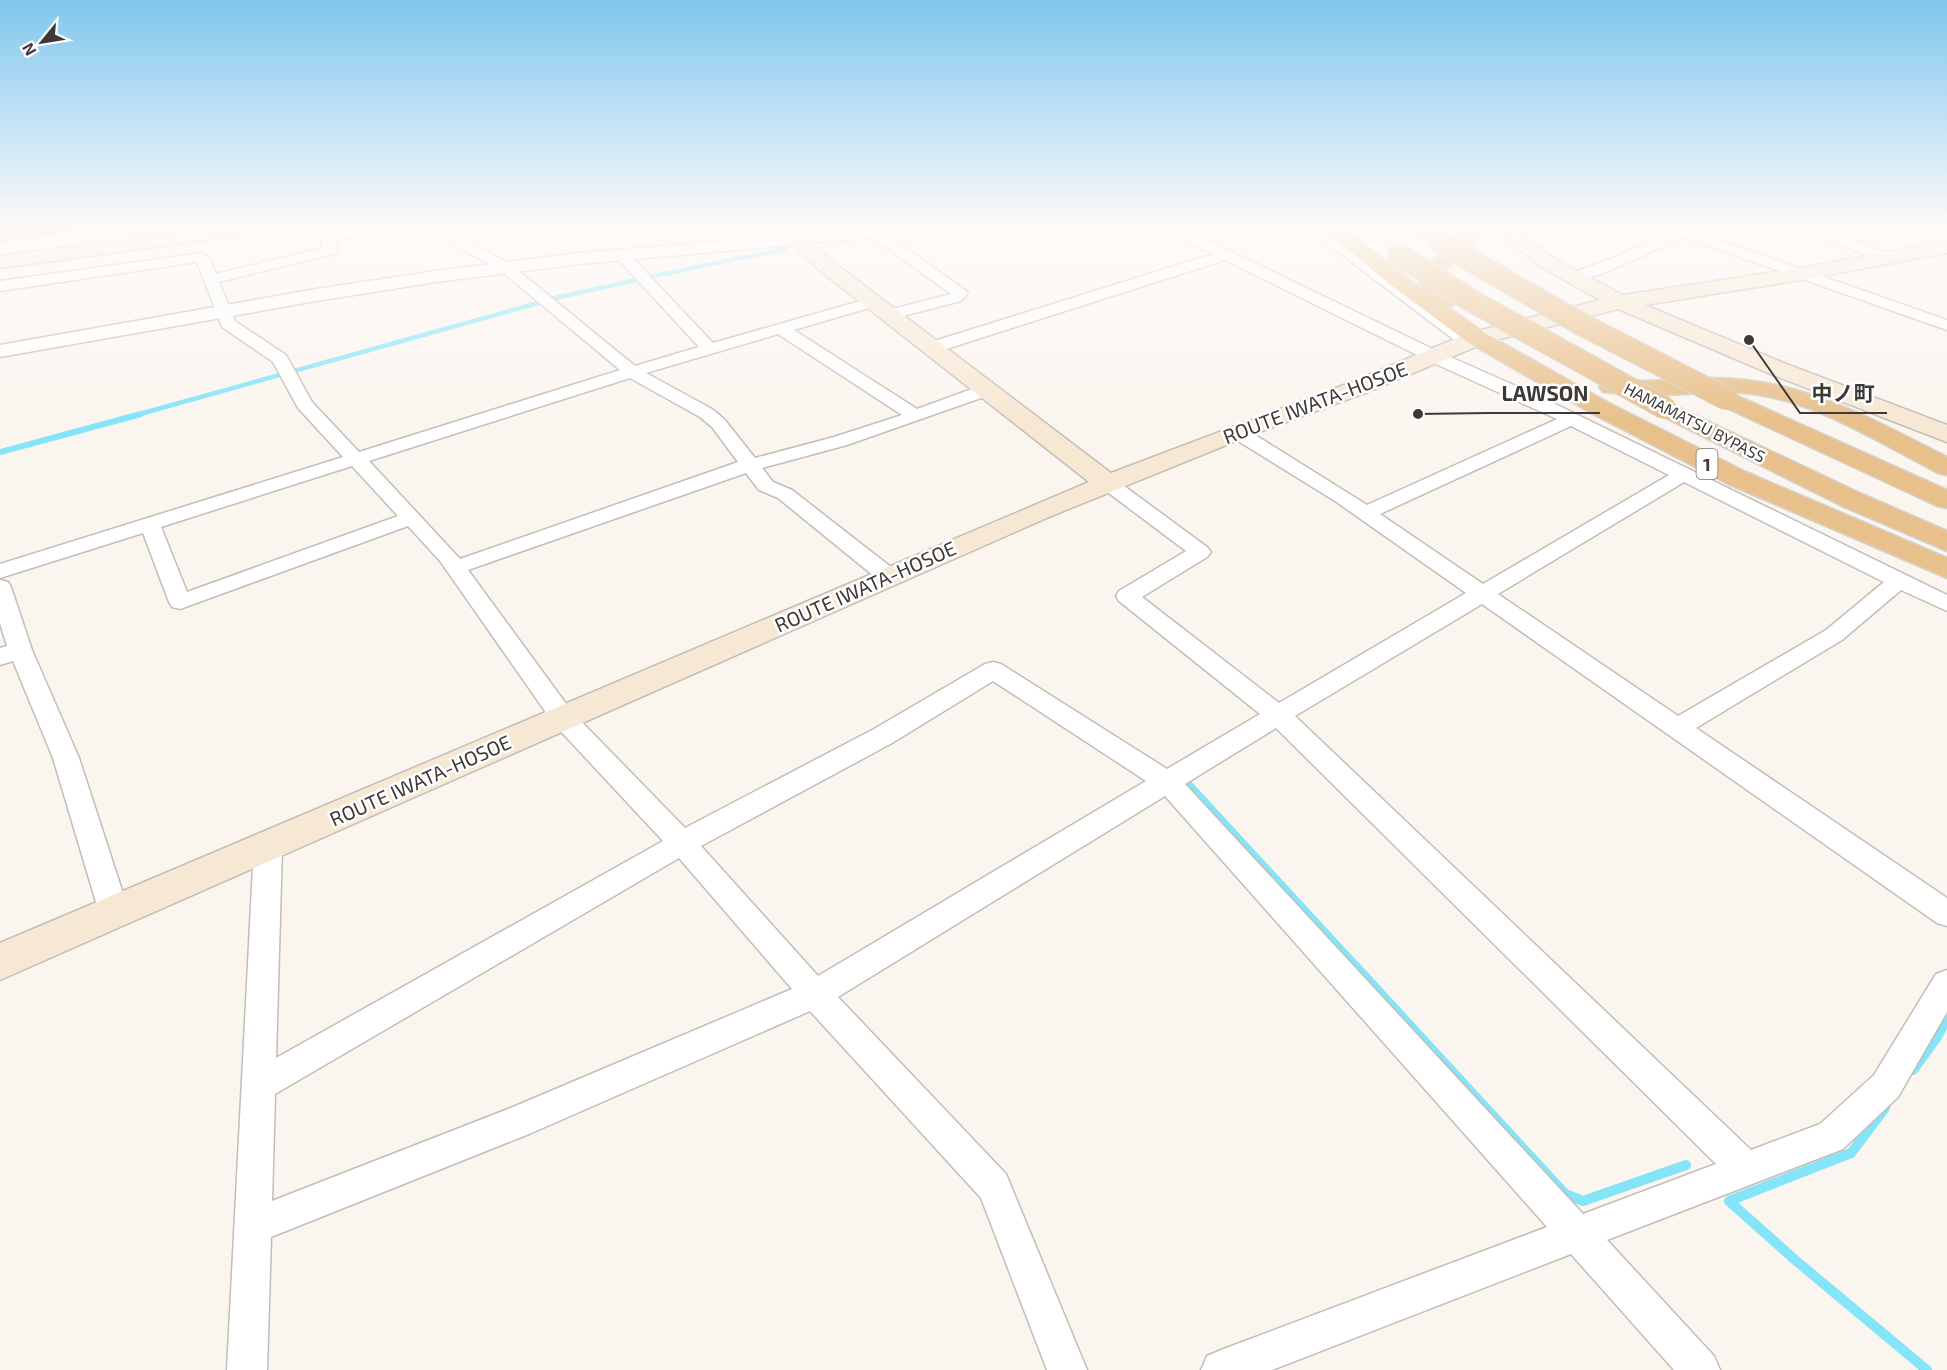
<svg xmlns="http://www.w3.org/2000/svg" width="1947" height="1370" viewBox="0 0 1947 1370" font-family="'Exo 2','Noto Sans JP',sans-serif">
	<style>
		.green { fill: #afd194 }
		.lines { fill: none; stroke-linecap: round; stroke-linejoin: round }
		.stream-far3 { stroke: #84e4f8; stroke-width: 4.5 }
		.stream-far2 { stroke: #84e4f8; stroke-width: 6 }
		.stream-far1 { stroke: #84e4f8; stroke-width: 8 }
		.stream { stroke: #84e4f8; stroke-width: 10 }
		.minor-casing { stroke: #c3bdb8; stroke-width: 3 }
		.tertiary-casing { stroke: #c3bdb8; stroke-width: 3 }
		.secondary-casing { stroke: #c3bdb8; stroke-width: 3 }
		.trunk-casing { stroke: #d4d3d3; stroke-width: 3 }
		.minor { fill: #fff; fill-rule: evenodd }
		.tertiary { fill: #fff; fill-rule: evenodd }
		.secondary { fill: #f7e8d4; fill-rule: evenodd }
		.trunk { fill: #e8c08b; fill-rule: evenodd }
		.trunk-bridge-casing { stroke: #d4d3d3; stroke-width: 24; stroke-linecap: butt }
		.trunk-bridge { stroke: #e8c08b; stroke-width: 22 }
		.labels { text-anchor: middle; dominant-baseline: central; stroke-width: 5; stroke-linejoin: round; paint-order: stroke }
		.far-street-label { font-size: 16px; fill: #3c3937; stroke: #fff }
		.shield { fill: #fff; stroke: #767473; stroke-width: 1.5 }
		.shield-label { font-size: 18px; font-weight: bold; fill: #3c3937 }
		.street-label { font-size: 20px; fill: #3c3937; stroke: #fff }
		.leader { fill: none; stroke: #3c3937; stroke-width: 2 }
		.callout-dot { fill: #3c3937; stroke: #fff; stroke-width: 2 }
		.callout-label { font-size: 21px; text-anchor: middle; font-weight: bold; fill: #3c3937; stroke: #fff; stroke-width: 5; stroke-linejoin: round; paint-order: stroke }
	</style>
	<rect width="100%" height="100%" fill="#fbf5ef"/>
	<polygon class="green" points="0,229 101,229 0,242"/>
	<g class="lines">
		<g class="stream-far3">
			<polyline points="649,277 785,249"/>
			<polyline points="551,299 636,280"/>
			<polyline points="136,415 542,302"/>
		</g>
		<polyline class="stream-far2" points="0,452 141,414"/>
		<polyline class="stream-far1" points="1190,786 1357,967"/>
		<g class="stream">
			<polyline points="1355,966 1565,1194 1583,1201 1686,1165"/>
			<polyline points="1913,1070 1937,1037 1947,1018"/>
			<polyline points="1885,1108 1851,1153 1729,1201 1794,1259 1927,1370"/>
		</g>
		<defs>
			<g id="minor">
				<path d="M355,229H389L382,233L335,240L338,250L336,253L219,282L235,321L286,355L312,402L359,452L620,370L500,270L450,242L437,229H452L460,236L510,264L635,366L699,347L616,257L614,254L621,250L626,251L713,343L874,297L879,299L882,302L879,305L794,330L917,409L983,385H995L998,389L995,393L847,445L762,468L773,482L792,490L896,571L899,576L896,581L888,583L880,581L778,498L759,490L746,473L468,570L572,712L685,828L874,729L985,664L993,662L1001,664L1167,769L1260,714L1119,601L1116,596L1119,591L1186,551L1102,488L1099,484L1102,480H1116L1207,547L1211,552L1207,557L1142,597L1279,703L1466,593L1335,501L1230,436L1228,432L1230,428H1244L1367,505L1557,419L1427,360L1225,260L940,351L934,352L926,347L928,343L1213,254L1168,232L1166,229H1184L1439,352L1545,399L1947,595V611L1901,590L1842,640L1696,728L1947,898V926L1937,923L1482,604L1295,716L1751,1150L1820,1124L1874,1075L1936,974L1947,970V1012L1898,1097L1843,1149L1607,1240L1714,1356L1720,1370H1674L1571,1254L1272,1370H1201L1207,1356L1221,1350L1547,1227L1165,796L838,997L1006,1174L1087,1370H1047L981,1198L810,1011L529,1134L271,1237L267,1370H227L254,847L258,839L268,836L278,839L282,847L276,1058L663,841L554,724L440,561L408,526L180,609L172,607L169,602L143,533L0,578V564L343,457L298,408L273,362L222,327L197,262L0,291V281L202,253L209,257L216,274L323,248L320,237L322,234ZM778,334L902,415L834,437L755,458L724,419L712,409L646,373ZM630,378L700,417L712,427L738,462L460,559L369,461ZM1571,426L1669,475L1483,584L1380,514ZM352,466L398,516L187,592L161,527ZM1684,482L1884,582L1826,630L1678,716L1498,594ZM993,681L1146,781L818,976L701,846L892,743ZM1276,728L1716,1164L1583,1214L1185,784ZM679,858L792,989L513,1107L272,1201L275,1094Z"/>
				<polygon points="875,229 936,229 929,233 889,236 965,290 968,293 961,301 891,319 885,317 883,314 885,311 951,294 873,238 796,244 789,240 796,236"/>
				<polygon points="1308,229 1324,229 1473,339 1475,342 1473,345 1461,345"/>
				<path d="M1667,229H1695L1693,231L1947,320V330L1683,237C1662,246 1585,286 1567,281L1564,278L1567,275L1608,260L1670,232Z"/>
				<polygon points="1803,229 1822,229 1892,255 1894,258 1892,261 1882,261 1805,232"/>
				<polygon points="0,580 8,582 11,587 32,650 79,758 129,912 124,921 114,924 104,921 99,912 53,758 13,661 0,665 0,648 7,646 0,623"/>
			</g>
			<polygon id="tertiary" points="796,235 802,236 805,240 802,244 579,264 443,281 316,301 0,357 0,345 316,289 443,270 579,253"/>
			<g id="secondary">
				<polygon points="203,229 254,229 251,233 244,235 0,268 0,256"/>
				<polygon points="775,229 795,229 832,261 1111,473 1349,383 1469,333 1600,300 1539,266 1496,229 1517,229 1553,258 1623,295 1801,268 1947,241 1947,253 1801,280 1645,305 1789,365 1947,425 1947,442 1773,375 1618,309 1485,343 1365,393 1246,437 1049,517 0,980 0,943 1089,482 818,269"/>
			</g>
			<g id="trunk">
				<polygon points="1323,229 1345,229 1422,289 1418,280 1426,266 1458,238 1456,229 1474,229 1478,239 1475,243 1442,273 1438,280 1456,301 1453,306 1448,307 1485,333 1609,403 1746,472 1947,558 1947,578 1728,484 1591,413 1469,343 1392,286"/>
				<polygon points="1410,229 1432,229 1449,242 1446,246 1432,246"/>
				<path d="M1714,378C1801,378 1872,419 1947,457V475L1938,473C1872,439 1806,394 1729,392L1947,490V508L1937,506L1718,404L1715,399L1718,394L1725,392L1646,396L1603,392L1599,387L1603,382L1611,380L1646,381Z"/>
				<polygon points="1665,401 1862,494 1947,531 1947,551 1842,506 1656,413 1653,408 1656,403"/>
			</g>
		</defs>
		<use href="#minor" class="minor-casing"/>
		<use href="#tertiary" class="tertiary-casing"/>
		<use href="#secondary" class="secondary-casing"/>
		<use href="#trunk" class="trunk-casing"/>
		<use href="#minor" class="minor"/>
		<use href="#tertiary" class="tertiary"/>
		<use href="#secondary" class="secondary"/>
		<use href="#trunk" class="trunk"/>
		<defs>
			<g id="trunk-bridge">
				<polyline points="1439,242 1581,324 1727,399"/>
				<polyline points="1398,254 1472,301 1665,408"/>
			</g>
		</defs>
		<use href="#trunk-bridge" class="trunk-bridge-casing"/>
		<use href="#trunk-bridge" class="trunk-bridge"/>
	</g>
	<linearGradient id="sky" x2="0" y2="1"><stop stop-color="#80c7ee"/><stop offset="0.54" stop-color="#fdfaf8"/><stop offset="1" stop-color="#fdfaf8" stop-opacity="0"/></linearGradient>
	<rect width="1947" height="421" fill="url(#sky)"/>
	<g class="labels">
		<g class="far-street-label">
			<text transform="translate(1695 422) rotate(27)">HAMAMATSU BYPASS</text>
		</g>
		<rect class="shield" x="1696.5" y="449" width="21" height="30" rx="4.5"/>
		<g class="shield-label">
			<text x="1707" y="464">1</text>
		</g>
		<g class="street-label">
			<text transform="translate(1315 402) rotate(-21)">ROUTE IWATA-HOSOE</text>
			<text transform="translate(865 586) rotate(-24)">ROUTE IWATA-HOSOE</text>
			<text transform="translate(420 780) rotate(-24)">ROUTE IWATA-HOSOE</text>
		</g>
	</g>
	<path class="leader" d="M1418 414L1489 413H1600M1749 340L1800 413H1887"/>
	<g class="callout-dot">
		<circle cx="1418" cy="414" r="6"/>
		<circle cx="1749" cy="340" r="6"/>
	</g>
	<g class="callout-label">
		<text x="1545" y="401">LAWSON</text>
		<text x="1843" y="401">中ノ町</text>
	</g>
	<g transform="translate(42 42) rotate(240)" stroke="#ffffff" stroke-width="4.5" paint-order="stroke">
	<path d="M0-4.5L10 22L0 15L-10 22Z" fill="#3c3937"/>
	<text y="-9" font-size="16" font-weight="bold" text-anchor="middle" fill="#3c3937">N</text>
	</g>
</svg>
